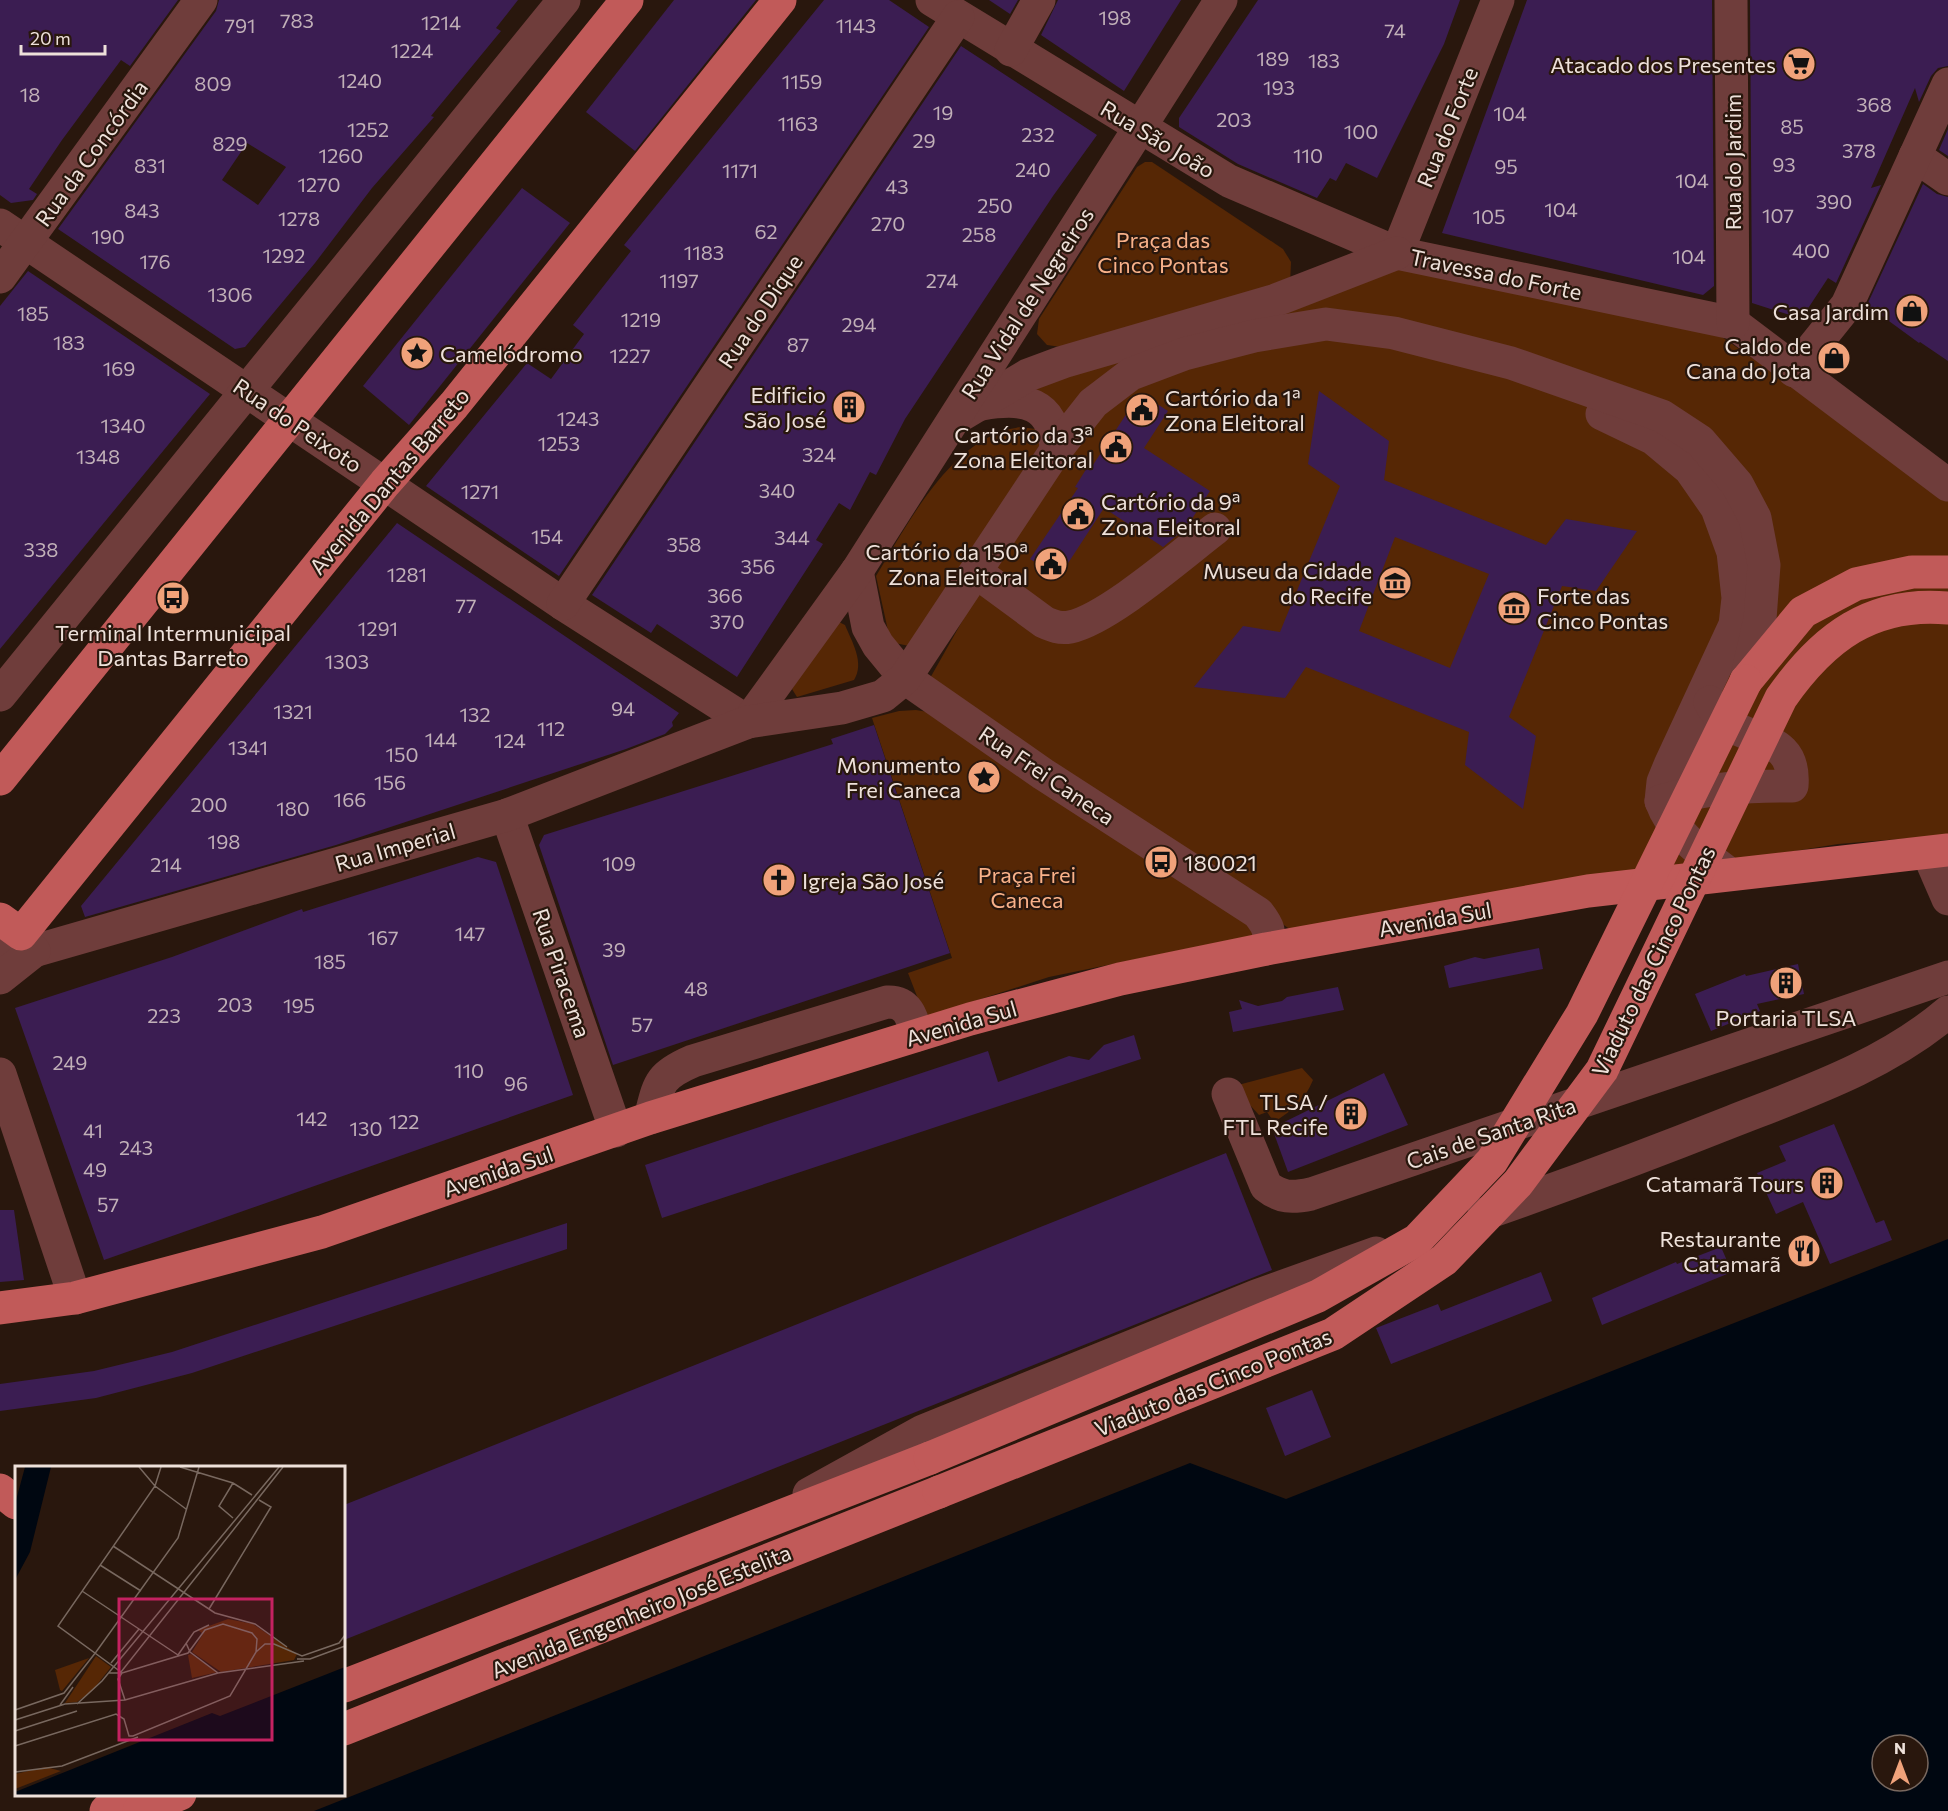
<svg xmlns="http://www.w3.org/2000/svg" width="1948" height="1811" viewBox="0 0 1948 1811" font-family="Commissioner,sans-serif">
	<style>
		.green { fill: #562705 }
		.water { fill: #000711; fill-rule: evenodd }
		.building { fill: #3b1d52; fill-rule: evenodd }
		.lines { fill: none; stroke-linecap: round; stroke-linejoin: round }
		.minor { stroke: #6f3d3b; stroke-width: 33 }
		.major { stroke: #c15a59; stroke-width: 33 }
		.major-bridge { stroke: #c15a59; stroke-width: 33 }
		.labels { text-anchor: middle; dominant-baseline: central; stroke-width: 4.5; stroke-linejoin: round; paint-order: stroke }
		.number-label { font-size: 20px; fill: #c1b0b8 }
		.poi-label { font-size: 22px; fill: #eee1da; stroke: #29170d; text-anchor: end }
		.street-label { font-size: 22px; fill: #eee1da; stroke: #29170d }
		.park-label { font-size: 22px; fill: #f9b189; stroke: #29170d }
		.inset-road { fill: none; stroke: #78685f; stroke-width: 1.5 }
		.view { fill: #c42261; fill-opacity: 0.15; stroke: #c42261; stroke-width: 3 }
		.inset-edge { fill: none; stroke: #eee1da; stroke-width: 3 }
	</style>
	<rect width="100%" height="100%" fill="#29170d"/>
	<g class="green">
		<polygon points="1145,162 1152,162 1283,249 1291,262 1290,284 1061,347 1047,345 1037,334 1039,319 1137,167"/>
		<polygon points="1393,265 1706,326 1948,494 1948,835 1838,844 1294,932 929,680 1004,547 1067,450 1007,395"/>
		<path d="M1021,427L1035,429L1043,440L909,646L895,643L889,635L876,576C908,524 952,435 1021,427Z"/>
		<path d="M839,622L845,625C852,642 865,663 854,680L797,697L792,689L817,649Z"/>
		<polygon points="916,710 928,712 1265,933 1049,977 925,1017 908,973 952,958 872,718 899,711"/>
		<path d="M1302,1068L1313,1080C1305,1100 1292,1111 1274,1122L1267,1112L1259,1115L1249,1104L1238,1085Z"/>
	</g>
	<path class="water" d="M1948,1239V1811H314L1190,1463L1286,1499ZM1882,1745H1918V1781H1882Z"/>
	<g class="building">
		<polygon points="0,0 178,0 130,66 121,60 62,140 29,189 37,194 33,200 11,203 0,195"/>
		<path d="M219,0H518L496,28L501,31L431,116L434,117L372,188L315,263L245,347L235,349L58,229L216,11ZM247,143L286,167L258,205L222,180Z"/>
		<polygon points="674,0 756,0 635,151 586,112"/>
		<polygon points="824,0 889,0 929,27 559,576 426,486 527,363 551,379 584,334 573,325 631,251 624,245"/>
		<polygon points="989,0 1018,0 1010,14"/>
		<polygon points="1058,0 1181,0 1124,91 1041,35"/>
		<polygon points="1258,0 1460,0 1444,44 1377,178 1346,163 1336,181 1330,178 1317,198 1238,164 1179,127 1179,118"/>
		<polygon points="1527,0 1712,0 1714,286 1703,295 1442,233"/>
		<polygon points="1750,0 1948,0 1948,66 1938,68 1931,76 1919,102 1915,88 1871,188 1881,185 1836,283 1828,278 1805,313 1796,317 1752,303"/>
		<polygon points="961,46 1097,135 1053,196 905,419 876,475 870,472 850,510 839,503 816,540 823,544 737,677 657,624 651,633 592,595"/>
		<polygon points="1948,129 1948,156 1939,150"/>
		<polygon points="1923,184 1937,194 1948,197 1948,361 1920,342 1919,343 1867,305"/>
		<polygon points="522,188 570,223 409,425 363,386"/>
		<polygon points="28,271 210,394 0,649 0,306"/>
		<polygon points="1837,348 1849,357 1836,374 1823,365"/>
		<path d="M1319,391L1389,441L1384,480L1546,545L1566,519L1637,531L1596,591L1562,586L1509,717L1536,736L1523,809L1465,765L1469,732L1306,667L1285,698L1194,687L1243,626L1280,632L1340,486L1308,464ZM1395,537L1489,574L1450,668L1359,631Z"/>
		<polygon points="1140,393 1168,411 1144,448 1210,491 1186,528 1163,547 1104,508 1059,577 1030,559 1078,488 1075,487 1090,463 1093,465"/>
		<polygon points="397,523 679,713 672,722 673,726 665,734 626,749 336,845 85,917 81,906"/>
		<polygon points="874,725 950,953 613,1065 539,845 544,835 833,744 831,739"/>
		<polygon points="478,857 496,862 573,1095 104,1260 15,1008 172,957 302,909 303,912"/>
		<polygon points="1539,948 1543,969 1449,988 1444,966 1475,957 1484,959"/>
		<polygon points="1798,964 1804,994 1757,1004 1760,1011 1711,1031 1695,994 1745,974 1746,976"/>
		<polygon points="1338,987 1344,1010 1233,1032 1229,1012 1242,1009 1239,1000 1258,1006 1282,1001 1287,997"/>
		<polygon points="1134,1035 1141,1059 662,1218 645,1165 988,1051 998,1082 1069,1056 1089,1060 1104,1045"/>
		<polygon points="1384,1073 1408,1125 1288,1172 1272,1128"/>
		<polygon points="1834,1124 1876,1223 1884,1220 1892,1240 1830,1264 1803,1202 1776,1214 1757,1173 1786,1161 1779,1146"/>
		<polygon points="1226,1153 1272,1270 344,1640 344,1505"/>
		<polygon points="0,1210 14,1210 24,1280 0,1282"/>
		<polygon points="567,1223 567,1249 192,1373 96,1398 0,1411 0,1384 94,1371 172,1352"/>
		<polygon points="1721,1247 1732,1272 1602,1325 1592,1298 1676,1262 1677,1264"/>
		<polygon points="1541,1272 1552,1301 1391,1364 1376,1328 1438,1304 1441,1311"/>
		<polygon points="1312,1390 1331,1437 1285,1456 1266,1408"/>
	</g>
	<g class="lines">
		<g class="minor">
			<polyline points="932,0 1229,181 1397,253 1733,323 1948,485"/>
			<polyline points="1731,0 1733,323"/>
			<polyline points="1011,50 1039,0"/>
			<polyline points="1915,156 1948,179"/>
			<polyline points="0,225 563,604 748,722"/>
			<polyline points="1397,253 1498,0"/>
			<polyline points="0,277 201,0"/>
			<polyline points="1794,371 1847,305 1948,84"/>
			<path d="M982,404C1023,397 1054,401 1056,450"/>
			<polyline points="1602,414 1654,439 1690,469 1717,508 1733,552 1738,598 1735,625 1670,765 1663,782 1661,801"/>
			<polyline points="956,418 1028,375 1063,362 1276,300 1397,253"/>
			<path d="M857,571L868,627L878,645L905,678L1043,774L1258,913C1269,927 1271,932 1266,949"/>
			<path d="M976,572L1044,622C1053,626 1060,629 1070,627C1108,619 1181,555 1215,529"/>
			<polyline points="563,604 958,17"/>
			<polyline points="0,695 564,0"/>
			<path d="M1710,702C1732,750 1797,724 1792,786C1749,786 1703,788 1661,801C1673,834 1701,852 1728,873"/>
			<polyline points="748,722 857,571 1221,0"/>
			<polyline points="507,815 616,1131"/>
			<polyline points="1928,853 1948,899"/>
			<polyline points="0,949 34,951 507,815 748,722 842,708 883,696 905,678 1056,450 1093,403 1131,374 1184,354 1254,336 1326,324 1394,333 1511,363 1662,416 1700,441 1737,484 1755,518 1764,565 1760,619 1746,681"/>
			<polyline points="0,978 34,951"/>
			<polyline points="0,1074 75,1298"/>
			<path d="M1228,1094L1266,1186C1281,1198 1292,1198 1311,1194L1948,977"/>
			<path d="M650,1118C659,1084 658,1076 693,1061L887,1002C908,1001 912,1017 917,1035"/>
			<path d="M1484,1214C1567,1185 1650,1154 1733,1121C1807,1092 1886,1065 1948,1012"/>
			<polyline points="809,1494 923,1431 1256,1296 1376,1253"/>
		</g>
		<g class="major">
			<polyline points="1746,681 1803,612 1856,584 1912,572 1948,572"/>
			<polyline points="0,779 627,0"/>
			<polyline points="0,919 21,934 385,483 454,405 780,0"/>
			<polyline points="0,1308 75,1298 322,1232 650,1118 970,1019 1120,979 1266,949 1588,891 1948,850"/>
			<polyline points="0,1490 16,1503"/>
			<polyline points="344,1686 930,1458"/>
			<polyline points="344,1729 939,1492"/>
			<polyline points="106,1811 123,1794"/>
			<polyline points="139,1811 180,1794"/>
		</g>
		<g class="major-bridge">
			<polyline points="930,1458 1318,1296 1417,1240 1492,1161 1582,1014 1746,681"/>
			<path d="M939,1492L1333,1334L1444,1260L1518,1183L1602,1070L1781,698C1823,638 1871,601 1948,608"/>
		</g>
	</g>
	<defs>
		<symbol id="supermarket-disc" viewBox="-11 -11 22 22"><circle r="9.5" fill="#f0a27a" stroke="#29170d"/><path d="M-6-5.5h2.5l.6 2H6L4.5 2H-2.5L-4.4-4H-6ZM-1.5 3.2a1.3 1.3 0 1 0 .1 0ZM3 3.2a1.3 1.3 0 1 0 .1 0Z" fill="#111"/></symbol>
		<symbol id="shop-disc" viewBox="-11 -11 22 22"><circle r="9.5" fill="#f0a27a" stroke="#29170d"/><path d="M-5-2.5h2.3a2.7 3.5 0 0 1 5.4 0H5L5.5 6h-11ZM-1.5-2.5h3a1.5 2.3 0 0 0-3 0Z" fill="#111"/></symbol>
		<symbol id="sight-disc" viewBox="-11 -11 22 22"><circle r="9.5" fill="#f0a27a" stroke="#29170d"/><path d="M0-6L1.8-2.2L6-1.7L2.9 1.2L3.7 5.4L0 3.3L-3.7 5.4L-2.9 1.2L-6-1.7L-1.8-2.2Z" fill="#111"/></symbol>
		<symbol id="building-disc" viewBox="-11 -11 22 22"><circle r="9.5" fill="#f0a27a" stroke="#29170d"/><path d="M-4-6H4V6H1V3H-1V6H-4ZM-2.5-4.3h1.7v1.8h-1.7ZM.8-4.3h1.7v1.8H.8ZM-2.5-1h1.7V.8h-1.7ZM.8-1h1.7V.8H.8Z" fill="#111"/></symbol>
		<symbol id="civic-disc" viewBox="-11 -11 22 22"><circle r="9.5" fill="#f0a27a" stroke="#29170d"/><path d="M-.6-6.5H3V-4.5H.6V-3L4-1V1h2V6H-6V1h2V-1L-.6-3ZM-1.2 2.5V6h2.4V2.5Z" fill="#111"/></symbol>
		<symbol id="museum-disc" viewBox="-11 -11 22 22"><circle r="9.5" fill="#f0a27a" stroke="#29170d"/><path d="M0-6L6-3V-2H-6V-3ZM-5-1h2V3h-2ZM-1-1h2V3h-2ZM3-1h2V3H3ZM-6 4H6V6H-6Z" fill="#111"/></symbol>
		<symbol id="bus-disc" viewBox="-11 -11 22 22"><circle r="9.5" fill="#f0a27a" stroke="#29170d"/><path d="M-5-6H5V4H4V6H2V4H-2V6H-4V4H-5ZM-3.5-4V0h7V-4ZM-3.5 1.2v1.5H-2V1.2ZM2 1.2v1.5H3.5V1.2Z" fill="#111"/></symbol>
		<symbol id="church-disc" viewBox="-11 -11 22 22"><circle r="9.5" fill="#f0a27a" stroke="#29170d"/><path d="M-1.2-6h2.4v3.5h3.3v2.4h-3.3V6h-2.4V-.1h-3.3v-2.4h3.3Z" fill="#111"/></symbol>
		<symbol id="restaurant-disc" viewBox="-11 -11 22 22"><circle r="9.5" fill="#f0a27a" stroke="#29170d"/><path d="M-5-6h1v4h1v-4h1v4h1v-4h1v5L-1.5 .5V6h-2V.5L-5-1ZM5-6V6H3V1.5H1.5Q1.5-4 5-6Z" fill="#111"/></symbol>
	</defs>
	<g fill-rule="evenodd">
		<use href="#supermarket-disc" x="1780" y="45" width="38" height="38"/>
		<use href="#shop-disc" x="1893" y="292" width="38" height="38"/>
		<use href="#sight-disc" x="398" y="334" width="38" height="38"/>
		<use href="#shop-disc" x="1815" y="339" width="38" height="38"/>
		<use href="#building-disc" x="830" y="388" width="38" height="38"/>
		<use href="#civic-disc" x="1123" y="391" width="38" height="38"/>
		<use href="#civic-disc" x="1097" y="428" width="38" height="38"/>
		<use href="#civic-disc" x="1059" y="495" width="38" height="38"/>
		<use href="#civic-disc" x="1032" y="545" width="38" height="38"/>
		<use href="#museum-disc" x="1376" y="564" width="38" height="38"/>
		<use href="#bus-disc" x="154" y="579" width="38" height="38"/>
		<use href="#museum-disc" x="1495" y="589" width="38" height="38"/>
		<use href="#sight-disc" x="965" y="758" width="38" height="38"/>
		<use href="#bus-disc" x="1142" y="843" width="38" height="38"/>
		<use href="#church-disc" x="760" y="861" width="38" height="38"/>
		<use href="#building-disc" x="1767" y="964" width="38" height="38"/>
		<use href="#building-disc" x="1332" y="1095" width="38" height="38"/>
		<use href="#building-disc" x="1808" y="1164" width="38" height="38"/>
		<use href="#restaurant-disc" x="1785" y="1232" width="38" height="38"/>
	</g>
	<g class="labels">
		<g class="number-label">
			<text x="1115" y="17">198</text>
			<text x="297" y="20">783</text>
			<text x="441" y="22">1214</text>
			<text x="240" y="25">791</text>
			<text x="856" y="25">1143</text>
			<text x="1395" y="30">74</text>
			<text x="412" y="50">1224</text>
			<text x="1273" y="58">189</text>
			<text x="1324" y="60">183</text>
			<text x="360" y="80">1240</text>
			<text x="802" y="81">1159</text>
			<text x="213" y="83">809</text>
			<text x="1279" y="87">193</text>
			<text x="30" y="94">18</text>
			<text x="1874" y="104">368</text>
			<text x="943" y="112">19</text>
			<text x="1510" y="113">104</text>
			<text x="1234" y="119">203</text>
			<text x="798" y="123">1163</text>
			<text x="1792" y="126">85</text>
			<text x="368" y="129">1252</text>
			<text x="1361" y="131">100</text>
			<text x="1038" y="134">232</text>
			<text x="924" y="140">29</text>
			<text x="230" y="143">829</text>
			<text x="1859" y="150">378</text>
			<text x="341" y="155">1260</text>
			<text x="1308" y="155">110</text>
			<text x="1784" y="164">93</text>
			<text x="150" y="165">831</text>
			<text x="1506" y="166">95</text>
			<text x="1033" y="169">240</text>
			<text x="740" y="170">1171</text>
			<text x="1692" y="180">104</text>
			<text x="319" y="184">1270</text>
			<text x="897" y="186">43</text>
			<text x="1834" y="201">390</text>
			<text x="995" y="205">250</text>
			<text x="1561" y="209">104</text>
			<text x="142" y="210">843</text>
			<text x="1778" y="215">107</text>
			<text x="1489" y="216">105</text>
			<text x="299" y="218">1278</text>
			<text x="888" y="223">270</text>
			<text x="766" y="231">62</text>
			<text x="979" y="234">258</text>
			<text x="108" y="236">190</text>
			<text x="1811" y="250">400</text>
			<text x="704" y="252">1183</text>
			<text x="284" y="255">1292</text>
			<text x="1689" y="256">104</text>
			<text x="155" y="261">176</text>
			<text x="679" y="280">1197</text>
			<text x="942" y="280">274</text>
			<text x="230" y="294">1306</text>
			<text x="33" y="313">185</text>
			<text x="641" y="319">1219</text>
			<text x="859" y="324">294</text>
			<text x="69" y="342">183</text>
			<text x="798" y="344">87</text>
			<text x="630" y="355">1227</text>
			<text x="119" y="368">169</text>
			<text x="578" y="418">1243</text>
			<text x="123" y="425">1340</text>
			<text x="559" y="443">1253</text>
			<text x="819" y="454">324</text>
			<text x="98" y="456">1348</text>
			<text x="777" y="490">340</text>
			<text x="480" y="491">1271</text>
			<text x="547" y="536">154</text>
			<text x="792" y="537">344</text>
			<text x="684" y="544">358</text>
			<text x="41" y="549">338</text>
			<text x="758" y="566">356</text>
			<text x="407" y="574">1281</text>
			<text x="725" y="595">366</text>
			<text x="466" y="605">77</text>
			<text x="727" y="621">370</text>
			<text x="378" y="628">1291</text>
			<text x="347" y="661">1303</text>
			<text x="623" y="708">94</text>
			<text x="293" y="711">1321</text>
			<text x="475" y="714">132</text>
			<text x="551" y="728">112</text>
			<text x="441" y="739">144</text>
			<text x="510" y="740">124</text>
			<text x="248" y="747">1341</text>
			<text x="402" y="754">150</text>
			<text x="390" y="782">156</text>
			<text x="350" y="799">166</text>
			<text x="209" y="804">200</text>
			<text x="293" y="808">180</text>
			<text x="224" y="841">198</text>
			<text x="619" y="863">109</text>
			<text x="166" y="864">214</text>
			<text x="470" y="933">147</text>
			<text x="383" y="937">167</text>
			<text x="614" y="949">39</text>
			<text x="330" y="961">185</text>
			<text x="696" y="988">48</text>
			<text x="235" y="1004">203</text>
			<text x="299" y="1005">195</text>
			<text x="164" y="1015">223</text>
			<text x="642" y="1024">57</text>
			<text x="70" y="1062">249</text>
			<text x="469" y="1070">110</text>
			<text x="516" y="1083">96</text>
			<text x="312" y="1118">142</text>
			<text x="404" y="1121">122</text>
			<text x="366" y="1128">130</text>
			<text x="93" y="1130">41</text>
			<text x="136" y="1147">243</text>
			<text x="95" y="1169">49</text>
			<text x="108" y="1204">57</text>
		</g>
		<g class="poi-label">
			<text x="1776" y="64">Atacado dos Presentes</text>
			<text x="1889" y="311">Casa Jardim</text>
			<text x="1811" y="345">Caldo de<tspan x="1811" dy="25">Cana do Jota</tspan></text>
			<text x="440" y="353" text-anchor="start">Camelódromo</text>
			<text x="826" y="394">Edificio<tspan x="826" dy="25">São José</tspan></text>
			<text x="1165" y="397" text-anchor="start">Cartório da 1ª<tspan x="1165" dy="25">Zona Eleitoral</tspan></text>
			<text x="1093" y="434">Cartório da 3ª<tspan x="1093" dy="25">Zona Eleitoral</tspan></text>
			<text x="1101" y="501" text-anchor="start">Cartório da 9ª<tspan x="1101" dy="25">Zona Eleitoral</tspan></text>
			<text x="1028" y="551">Cartório da 150ª<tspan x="1028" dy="25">Zona Eleitoral</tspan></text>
			<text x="1372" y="570">Museu da Cidade<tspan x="1372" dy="25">do Recife</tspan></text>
			<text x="1537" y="595" text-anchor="start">Forte das<tspan x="1537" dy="25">Cinco Pontas</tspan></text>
			<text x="173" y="632" text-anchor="middle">Terminal Intermunicipal<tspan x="173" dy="25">Dantas Barreto</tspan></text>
			<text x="961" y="764">Monumento<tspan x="961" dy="25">Frei Caneca</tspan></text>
			<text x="1184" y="862" text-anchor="start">180021</text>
			<text x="802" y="880" text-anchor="start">Igreja São José</text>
			<text x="1786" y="1017" text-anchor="middle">Portaria TLSA</text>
			<text x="1328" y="1101">TLSA /<tspan x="1328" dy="25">FTL Recife</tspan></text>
			<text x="1804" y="1183">Catamarã Tours</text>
			<text x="1781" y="1238">Restaurante<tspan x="1781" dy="25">Catamarã</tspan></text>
		</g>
		<g class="street-label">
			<text transform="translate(1447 127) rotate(-68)">Rua do Forte</text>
			<text transform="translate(1158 139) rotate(31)">Rua São João</text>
			<text transform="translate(91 153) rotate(-54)">Rua da Concórdia</text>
			<text transform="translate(1732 162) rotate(-90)">Rua do Jardim</text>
			<text transform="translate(1496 274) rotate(12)">Travessa do Forte</text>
			<text transform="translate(1027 303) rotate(-57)">Rua Vidal de Negreiros</text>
			<text transform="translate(760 311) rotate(-56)">Rua do Dique</text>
			<text transform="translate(298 425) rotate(34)">Rua do Peixoto</text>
			<text transform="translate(389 481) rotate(-50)">Avenida Dantas Barreto</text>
			<text transform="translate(1047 775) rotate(34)">Rua Frei Caneca</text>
			<text transform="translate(395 847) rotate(-16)">Rua Imperial</text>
			<text transform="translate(1435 919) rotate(-10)">Avenida Sul</text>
			<text transform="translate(1653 961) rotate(-64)">Viaduto das Cinco Pontas</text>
			<text transform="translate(562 973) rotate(71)">Rua Piracema</text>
			<text transform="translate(961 1023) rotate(-16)">Avenida Sul</text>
			<text transform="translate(1491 1133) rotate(-19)">Cais de Santa Rita</text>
			<text transform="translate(498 1171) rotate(-19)">Avenida Sul</text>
			<text transform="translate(1213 1382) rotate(-22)">Viaduto das Cinco Pontas</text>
			<text transform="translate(641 1611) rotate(-22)">Avenida Engenheiro José Estelita</text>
		</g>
		<g class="park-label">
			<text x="1163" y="239">Praça das<tspan x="1163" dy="25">Cinco Pontas</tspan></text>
			<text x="1027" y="874">Praça Frei<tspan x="1027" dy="25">Caneca</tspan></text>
		</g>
	</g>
	<g transform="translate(15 1466)">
		<rect width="330" height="330" fill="#29170d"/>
		<path d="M213,153L238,158L282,188L279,194L206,206L177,186L188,168L183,164ZM176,188L203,206L177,212L173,189ZM81,190L96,201L77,225L62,236L50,237ZM74,192L47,225L45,224L40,204ZM31,301L46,305L0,323V308Z" fill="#562705"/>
		<path d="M10,1H36L15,86L0,114V38ZM330,201V329H0V326L197,247L205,250Z" fill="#000711"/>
		<path class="inset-road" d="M124,1L140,20L171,43M146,1L140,20L43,160L106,206L268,1M165,1L218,17L237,29M218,52L204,40L218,17M98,80L200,147L240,158L272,181M85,99L126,125M67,125L163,189M194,143L256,41L244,34M171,177L175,186L203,207M81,186L163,72L184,1M163,189L179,166L194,159M282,193H295L330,180M96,197L124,163M94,207H107L173,187L190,164L208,158L237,167L242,173L241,186M107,207L103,213L110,234M62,238L87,215L264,1M45,239L58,221M0,244L49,227L81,186M0,254L50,238L110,234L203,207L289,195M0,265L62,245M0,280L101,248L109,253L114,270H118L215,230L241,186L250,178H259L287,190L324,177L330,169M0,306L47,300L123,271"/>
		<path class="view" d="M104,133H257V274H104Z"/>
		<rect width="330" height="330" class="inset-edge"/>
	</g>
	<g transform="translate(1900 1763)"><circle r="28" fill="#29170d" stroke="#78685f" stroke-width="1.5"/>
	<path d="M0-4.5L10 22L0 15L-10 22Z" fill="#f0a27a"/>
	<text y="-9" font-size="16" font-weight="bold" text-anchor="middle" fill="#eee1da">N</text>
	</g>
	<path d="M21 45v9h84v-9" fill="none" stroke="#eee1da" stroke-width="3"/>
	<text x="30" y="45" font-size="18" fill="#eee1da" stroke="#29170d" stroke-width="4.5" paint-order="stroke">20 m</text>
</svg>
